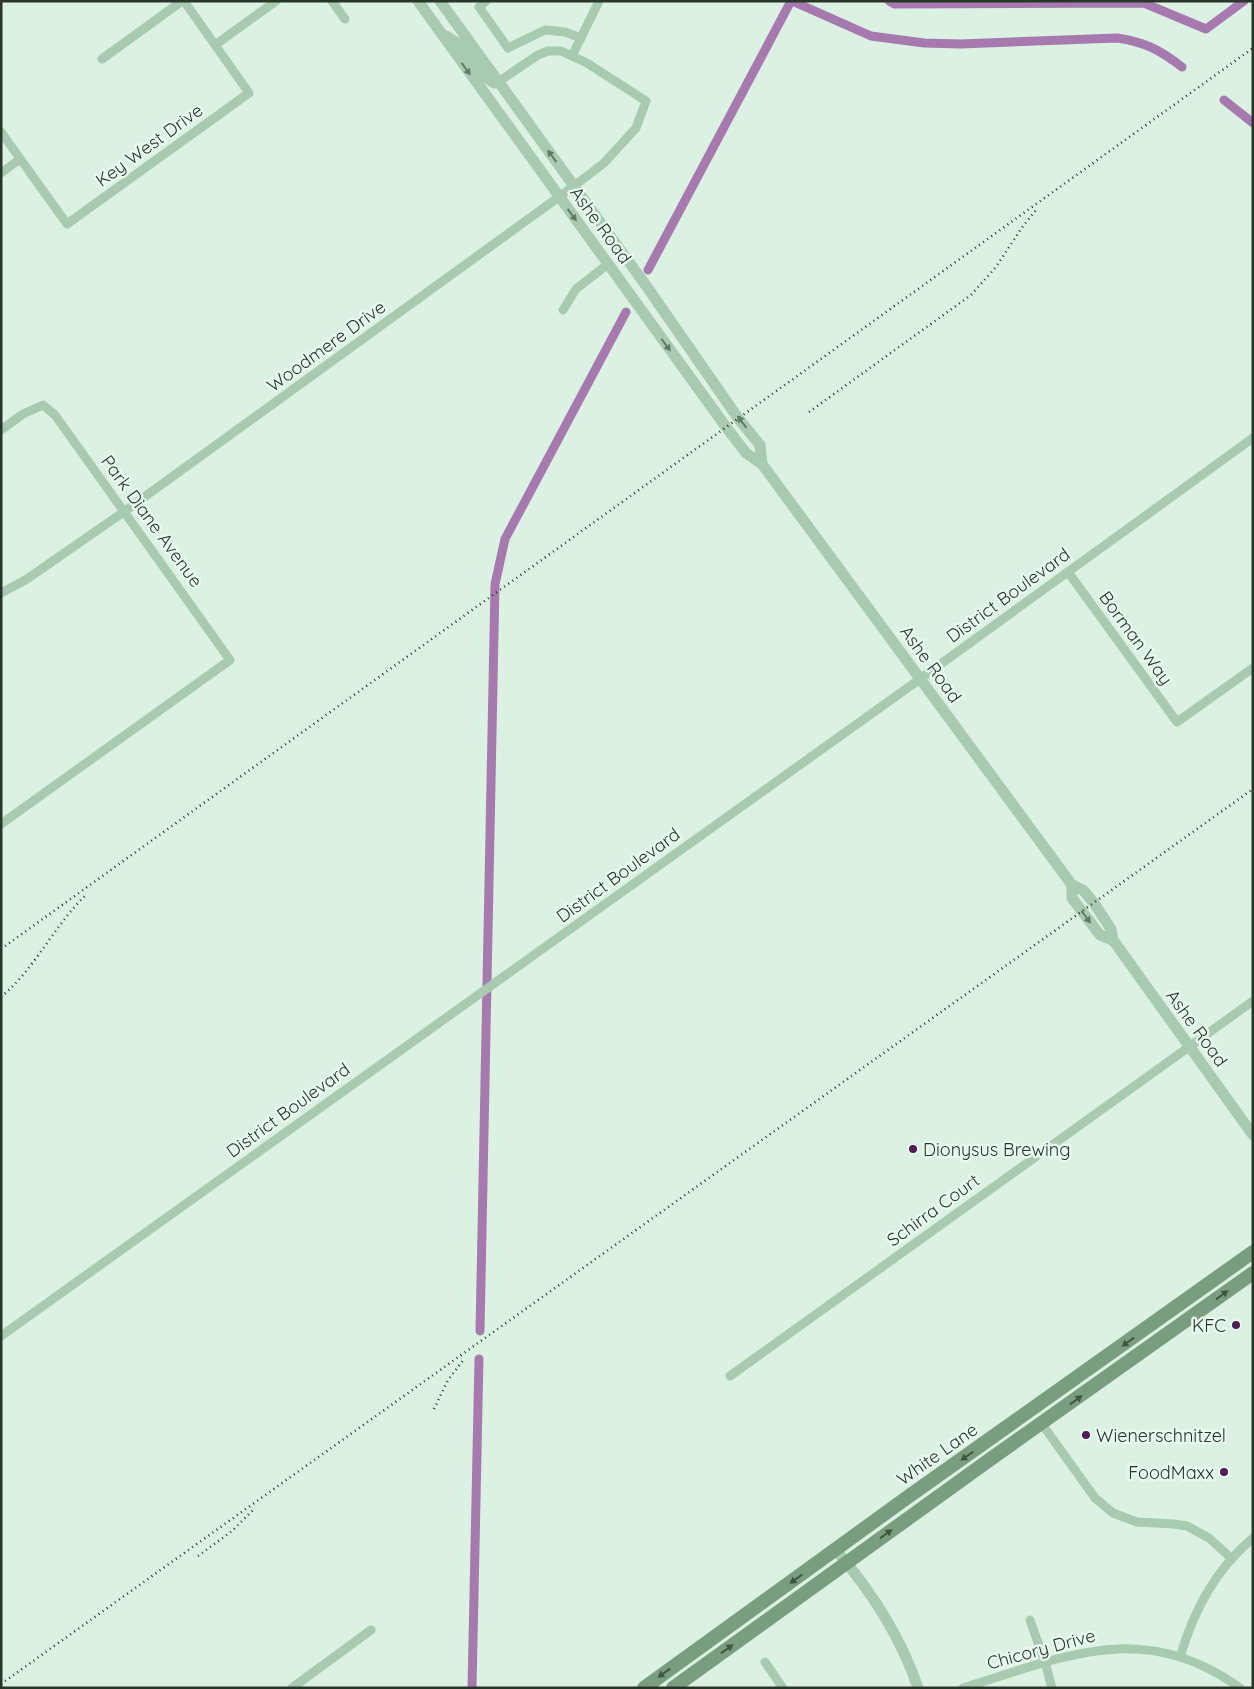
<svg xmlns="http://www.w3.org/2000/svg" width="1254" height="1689" viewBox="0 0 1254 1689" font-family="Quicksand,sans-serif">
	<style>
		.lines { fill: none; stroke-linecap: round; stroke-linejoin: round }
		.canal { stroke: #a77aaf; stroke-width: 9 }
		.minor { stroke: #a7cab0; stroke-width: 9 }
		.tertiary { stroke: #a7cab0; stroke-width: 11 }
		.secondary { stroke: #799d7f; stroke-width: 14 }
		.rail { stroke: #283629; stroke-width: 2.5; stroke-dasharray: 1 4; stroke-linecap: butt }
		.oneway { fill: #617966 }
		.oneway2 { fill: #405543 }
		.poi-dot { fill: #501d58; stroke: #e8f9ee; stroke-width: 2 }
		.labels { text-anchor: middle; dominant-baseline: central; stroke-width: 5; stroke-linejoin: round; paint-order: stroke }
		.street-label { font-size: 18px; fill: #283629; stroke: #e8f9ee }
		.poi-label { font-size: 18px; fill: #283629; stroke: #e8f9ee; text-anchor: start }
	</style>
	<rect width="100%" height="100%" fill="#dbf2e3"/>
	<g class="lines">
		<g class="canal">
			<path d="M792,1L871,36L924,43L960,44L1117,38C1145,42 1160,50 1182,67"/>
			<polyline points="889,1 894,4 1144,3 1206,29 1244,1"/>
			<polyline points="1224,100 1253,123"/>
			<polyline points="648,270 791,1"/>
			<polyline points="480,1331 495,584 505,539 626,312"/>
			<polyline points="472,1688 479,1359"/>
		</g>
		<g class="minor">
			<polyline points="332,1 345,19"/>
			<polyline points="486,1 479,7 508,48 545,30 565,32 581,38"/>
			<polyline points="215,45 276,1"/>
			<polyline points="572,56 599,1"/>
			<polyline points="102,59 182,1"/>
			<polyline points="1,132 67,224 249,93 184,1"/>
			<polyline points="1,173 20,159"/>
			<polyline points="563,310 576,289 608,264"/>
			<polyline points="1,430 23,414 43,405 55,415 230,660 1,824"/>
			<polyline points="1068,572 1177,722 1253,668"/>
			<polyline points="1,593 27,579 125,511 574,186 604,163 636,128 646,101 587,63 561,51 548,51 538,55 498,82"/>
			<polyline points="1,1336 920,679 1253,438"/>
			<polyline points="730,1376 1253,1001"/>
			<polyline points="1042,1424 1095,1498 1113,1513 1137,1522 1174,1524 1187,1526 1209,1538 1231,1558"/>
			<polyline points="1030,1620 1045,1662 1052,1688"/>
			<path d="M1180,1657C1194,1610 1215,1570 1253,1538"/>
			<polyline points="765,1662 783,1688"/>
			<polyline points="292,1688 371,1630"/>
			<path d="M963,1688C1064,1657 1143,1618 1240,1688"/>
		</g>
		<g class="tertiary">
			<polyline points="418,1 726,427 746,453 762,464 1072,885 1083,890 1094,903 1111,929 1113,940 1253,1135"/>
			<polyline points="440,1 647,287 738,418 760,445 762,464"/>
			<polyline points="446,36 457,43 485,77 494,83 498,82"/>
			<polyline points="1072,885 1072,898 1100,935 1113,940"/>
			<path d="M836,1550C871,1591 901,1637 918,1688"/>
		</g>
		<g class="secondary">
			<polyline points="644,1688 905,1499 1253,1252"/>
			<polyline points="673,1688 992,1458 1253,1273"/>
		</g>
		<g class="rail">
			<polyline points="809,412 971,295 996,267 1023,226 1037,209"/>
			<polyline points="1,949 1253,48"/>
			<path d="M1,997C36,968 54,925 87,894"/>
			<polyline points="434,1409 448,1380 465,1358"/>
			<polyline points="198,1556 232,1531 253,1510"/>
			<polyline points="1,1684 1253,789"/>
		</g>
	</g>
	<defs><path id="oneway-solid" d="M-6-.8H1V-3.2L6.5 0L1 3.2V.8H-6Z" transform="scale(1.25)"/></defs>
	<g class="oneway">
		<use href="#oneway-solid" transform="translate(466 69) rotate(54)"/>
		<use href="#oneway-solid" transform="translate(552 156) rotate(-126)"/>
		<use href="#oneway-solid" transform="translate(572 215) rotate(54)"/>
		<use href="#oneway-solid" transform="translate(666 345) rotate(54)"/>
		<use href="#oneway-solid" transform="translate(742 422) rotate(-128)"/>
		<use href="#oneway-solid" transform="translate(1086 917) rotate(53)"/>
	</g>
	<g class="oneway2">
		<use href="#oneway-solid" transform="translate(1222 1295) rotate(-36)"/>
		<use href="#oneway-solid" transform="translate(1128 1342) rotate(144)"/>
		<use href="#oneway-solid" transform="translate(1076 1400) rotate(-36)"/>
		<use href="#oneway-solid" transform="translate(967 1456) rotate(145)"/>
		<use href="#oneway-solid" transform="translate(886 1534) rotate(-36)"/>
		<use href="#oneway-solid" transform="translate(796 1579) rotate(144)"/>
		<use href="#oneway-solid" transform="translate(727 1649) rotate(-36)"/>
		<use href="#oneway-solid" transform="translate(664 1673) rotate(144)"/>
	</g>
	<g class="poi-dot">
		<circle cx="913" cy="1149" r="5"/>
		<circle cx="1236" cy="1325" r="5"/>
		<circle cx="1086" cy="1435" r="5"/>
		<circle cx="1224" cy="1472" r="5"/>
	</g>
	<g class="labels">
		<g class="street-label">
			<text transform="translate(149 145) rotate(-36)">Key West Drive</text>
			<text transform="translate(601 225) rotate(54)">Ashe Road</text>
			<text transform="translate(326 346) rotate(-36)">Woodmere Drive</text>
			<text transform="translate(152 521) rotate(54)">Park Diane Avenue</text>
			<text transform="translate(1008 595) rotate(-36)">District Boulevard</text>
			<text transform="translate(1136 638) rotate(54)">Borman Way</text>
			<text transform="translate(931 664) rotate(54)">Ashe Road</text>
			<text transform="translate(618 875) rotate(-36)">District Boulevard</text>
			<text transform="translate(1197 1028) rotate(54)">Ashe Road</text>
			<text transform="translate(288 1110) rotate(-36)">District Boulevard</text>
			<text transform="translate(933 1210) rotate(-36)">Schirra Court</text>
			<text transform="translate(937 1454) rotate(-35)">White Lane</text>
			<text transform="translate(1041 1649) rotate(-15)">Chicory Drive</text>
		</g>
		<g class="poi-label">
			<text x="923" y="1149">Dionysus Brewing</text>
			<text x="1226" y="1325" text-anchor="end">KFC</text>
			<text x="1096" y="1435">Wienerschnitzel</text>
			<text x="1214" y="1472" text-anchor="end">FoodMaxx</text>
		</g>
	</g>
	<rect width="1254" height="1689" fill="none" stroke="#283629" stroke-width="5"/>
</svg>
